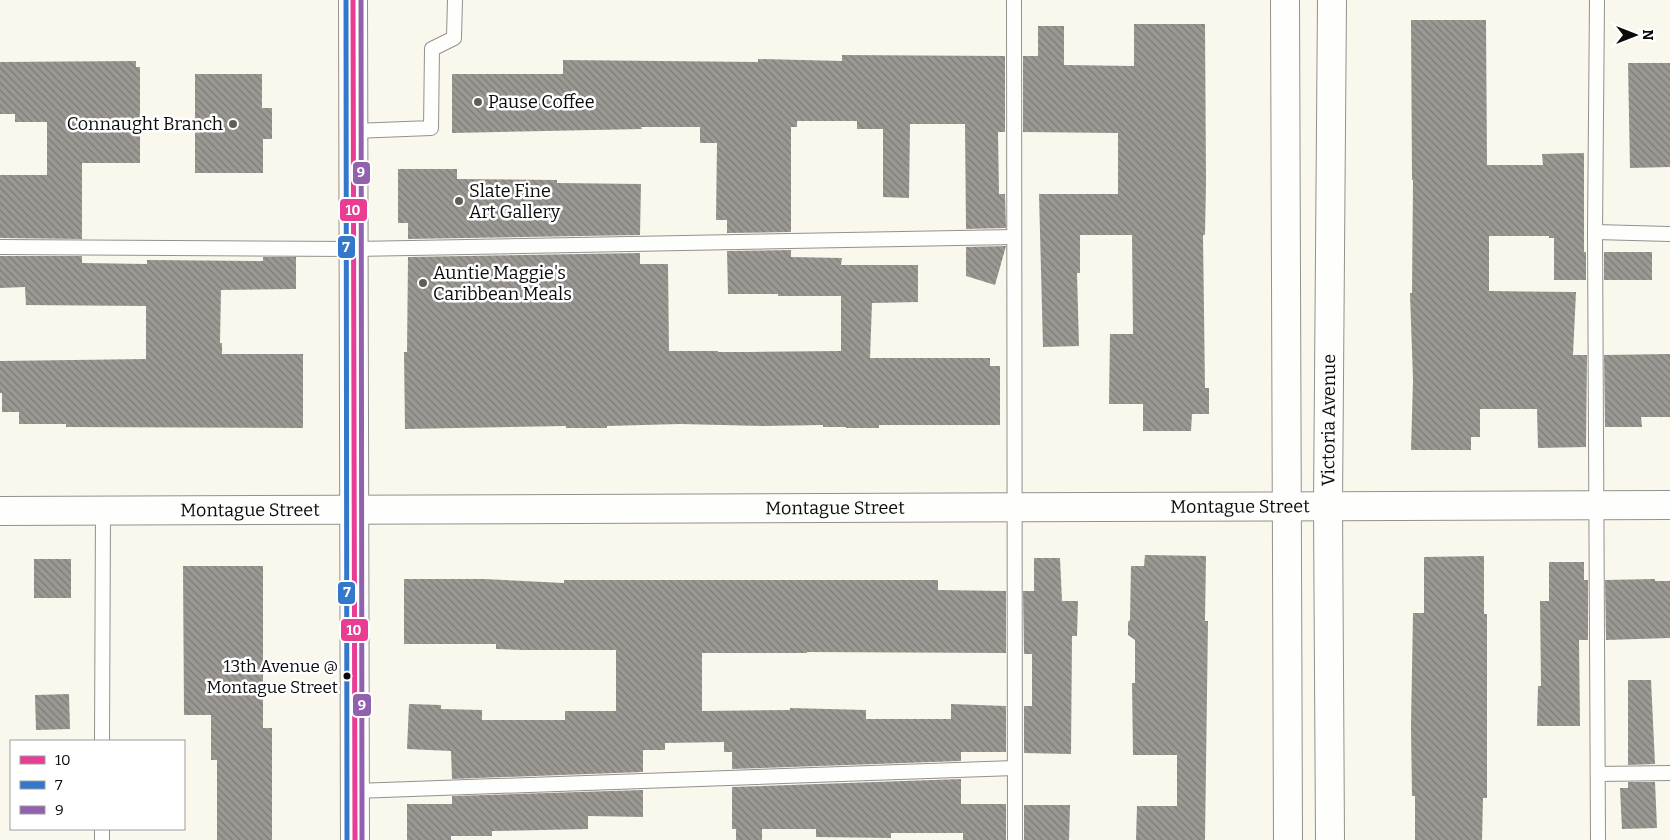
<svg xmlns="http://www.w3.org/2000/svg" width="1670" height="840" viewBox="0 0 1670 840" font-family="Bitter,serif">
	<style>
		.building { fill: url(#building-back-hatch) }
		.lines { fill: none; stroke-linecap: round; stroke-linejoin: round }
		.service-casing { stroke: #93918d; stroke-width: 16 }
		.minor-casing { stroke: #93918d; stroke-width: 30 }
		.tertiary-casing { stroke: #93918d; stroke-width: 30 }
		.service { stroke: #fefefc; stroke-width: 14 }
		.minor { stroke: #fefefc; stroke-width: 28 }
		.tertiary { stroke: #fefefc; stroke-width: 28 }
		.bus-1-casing { stroke: #fff; stroke-width: 9 }
		.bus-2-casing { stroke: #fff; stroke-width: 9 }
		.bus-3-casing { stroke: #fff; stroke-width: 9 }
		.bus-1 { stroke: #e93d93; stroke-width: 5 }
		.bus-2 { stroke: #3478cb; stroke-width: 5 }
		.bus-3 { stroke: #9161ad; stroke-width: 5 }
		.poi-dot { fill: #5f5e5a; stroke: #fff; stroke-width: 2 }
		.bus-dot { fill: #0b0b0b; stroke: #fff; stroke-width: 2 }
		.labels { text-anchor: middle; dominant-baseline: central; stroke-width: 5; stroke-linejoin: round; paint-order: stroke }
		.bus-label { font-size: 17px; fill: #0b0b0b; stroke: #fff; text-anchor: end }
		.poi-label { font-size: 18px; fill: #0b0b0b; stroke: #fff; text-anchor: start }
		.street-label { font-size: 18px; fill: #0b0b0b; stroke: #fff }
		.line-badge { stroke: #fff; stroke-width: 2 }
		.badge-label { font-size: 14px; text-anchor: middle; font-weight: bold; fill: #fff }
	</style>
	<defs>
		<pattern id="building-back-hatch" width="6" height="6" patternUnits="userSpaceOnUse" patternTransform="scale(1.25)"><rect width="6" height="6" fill="#9c9994"/><path d="M-1 5l2 2M0 0l6 6M5-1l2 2" fill="none" stroke="#7d7b77"/></pattern>
	</defs>
	<rect width="100%" height="100%" fill="#faf7ed"/>
	<g class="building">
		<polygon points="1411,20 1486,20 1487,165 1543,165 1542,154 1584,153 1584,252 1586,252 1586,280 1554,280 1554,238 1549,238 1549,236 1489,236 1489,291 1576,292 1573,355 1587,355 1586,447 1538,448 1537,409 1480,409 1480,437 1471,437 1471,450 1411,450 1413,380 1410,293 1412,293 1413,180 1412,180"/>
		<polygon points="1134,24 1205,24 1206,182 1205,235 1203,235 1205,388 1209,388 1209,414 1192,414 1191,431 1143,431 1143,404 1109,404 1110,334 1133,334 1132,235 1080,235 1080,273 1077,273 1079,346 1043,347 1039,194 1118,194 1118,133 1023,132 1023,56 1038,56 1038,26 1064,26 1064,65 1134,66"/>
		<polygon points="842,55 1005,56 1005,132 998,132 999,194 1005,194 1006,228 966,229 965,124 910,124 909,198 883,197 883,129 857,129 857,121 797,121 797,127 791,127 791,232 727,233 727,220 716,220 717,143 700,143 700,127 641,127 642,129 452,133 452,74 563,74 563,60 758,62 758,59 842,61"/>
		<polygon points="136,61 136,67 140,67 140,163 82,163 82,239 0,238 0,175 47,175 47,122 15,122 15,114 0,114 0,62"/>
		<polygon points="1628,63 1670,63 1670,167 1630,168"/>
		<polygon points="195,74 262,74 262,108 272,108 272,139 263,139 263,173 195,173"/>
		<polygon points="398,169 457,169 457,179 557,180 557,183 641,184 640,235 408,239 408,223 398,223"/>
		<polygon points="1006,246 995,285 966,276 966,247"/>
		<polygon points="791,250 791,257 842,258 841,265 918,265 918,302 872,303 870,358 990,358 990,366 1000,366 1000,425 879,425 879,428 846,428 846,427 823,427 823,425 763,426 680,424 607,426 607,428 566,428 566,426 405,429 404,352 407,352 408,257 640,253 640,264 668,264 669,351 718,351 718,352 750,352 841,351 841,296 778,296 778,294 728,294 727,251"/>
		<rect x="1604" y="252" width="48" height="28"/>
		<polygon points="0,256 82,256 82,263 147,264 147,260 263,261 263,257 296,257 296,289 221,290 220,343 222,343 222,354 303,354 303,428 66,427 66,424 19,424 19,412 2,412 2,393 0,393 0,361 146,359 146,306 26,305 25,287 0,288"/>
		<polygon points="1670,354 1670,417 1641,417 1642,427 1605,427 1604,355"/>
		<polygon points="1145,555 1206,556 1205,621 1208,621 1205,840 1136,840 1137,806 1177,806 1177,755 1133,755 1132,683 1135,683 1135,640 1128,635 1128,622 1130,620 1131,566 1144,566"/>
		<polygon points="1484,556 1484,614 1487,614 1487,798 1483,798 1482,840 1415,840 1415,796 1412,796 1411,726 1413,613 1424,613 1424,557"/>
		<polygon points="1034,558 1060,558 1062,601 1078,601 1077,636 1072,636 1071,754 1024,753 1024,706 1032,706 1032,654 1024,654 1023,591 1034,591"/>
		<rect x="34" y="559" width="37" height="39"/>
		<polygon points="1549,562 1584,562 1584,580 1588,580 1588,640 1579,640 1580,726 1537,726 1538,686 1541,686 1540,601 1549,601"/>
		<polygon points="183,566 263,566 263,728 272,728 272,840 217,840 217,760 211,760 211,715 184,715"/>
		<polygon points="404,579 484,579 564,583 564,580 938,580 938,590 1006,591 1006,653 807,652 807,653 702,653 702,711 790,710 790,708 866,710 866,719 951,719 951,704 1006,706 1006,752 961,752 961,761 732,769 732,752 724,752 724,742 665,743 665,750 643,750 643,772 452,779 451,751 407,749 409,704 441,705 441,709 482,710 482,720 565,720 565,711 616,711 616,650 524,650 496,649 496,644 404,644"/>
		<polygon points="1655,579 1655,581 1670,581 1670,638 1606,640 1605,580"/>
		<polygon points="1628,680 1651,680 1655,764 1628,765"/>
		<polygon points="69,694 70,729 36,730 35,695"/>
		<polygon points="961,779 961,804 1006,804 1006,840 963,840 963,833 891,833 891,838 816,837 816,829 762,829 762,840 736,840 736,829 732,829 732,787"/>
		<polygon points="1628,782 1655,782 1657,828 1622,829 1620,788 1628,788"/>
		<polygon points="643,790 643,817 588,816 588,829 492,831 492,836 451,836 451,840 407,840 407,804 452,804 452,796"/>
		<polygon points="1024,805 1070,805 1069,840 1024,840"/>
	</g>
	<g class="lines">
		<defs>
			<g id="service">
				<polyline points="1014,0 1015,840"/>
				<polyline points="1597,0 1595,232 1598,840"/>
				<polyline points="354,131 431,128 432,49 454,38 455,0"/>
				<polyline points="1595,232 1670,234"/>
				<polyline points="0,247 354,249 1014,237"/>
				<polyline points="102,741 103,510"/>
				<polyline points="1598,774 1670,773"/>
				<polyline points="355,791 1015,768"/>
				<polyline points="102,840 102,829"/>
			</g>
			<g id="minor">
				<path id="s1" d="M0,511L1670,505"/>
			</g>
			<g id="tertiary">
				<polyline points="353,0 355,840"/>
				<polyline points="1285,0 1288,840"/>
				<path id="s2" d="M1330,840L1328,506L1332,0"/>
			</g>
		</defs>
		<use href="#service" class="service-casing"/>
		<use href="#minor" class="minor-casing"/>
		<use href="#tertiary" class="tertiary-casing"/>
		<use href="#service" class="service"/>
		<use href="#minor" class="minor"/>
		<use href="#tertiary" class="tertiary"/>
		<defs>
			<polyline id="bus-1" points="353,0 355,840"/>
			<polyline id="bus-2" points="346,0 347,840"/>
			<polyline id="bus-3" points="361,0 362,840"/>
		</defs>
		<use href="#bus-1" class="bus-1-casing"/>
		<use href="#bus-2" class="bus-2-casing"/>
		<use href="#bus-3" class="bus-3-casing"/>
		<use href="#bus-1" class="bus-1"/>
		<use href="#bus-2" class="bus-2"/>
		<use href="#bus-3" class="bus-3"/>
	</g>
	<g class="poi-dot">
		<circle cx="478" cy="102" r="5"/>
		<circle cx="233" cy="124" r="5"/>
		<circle cx="459" cy="201" r="5"/>
		<circle cx="423" cy="283" r="5"/>
	</g>
	<circle class="bus-dot" cx="347" cy="676" r="4.5"/>
	<g class="labels">
		<g class="bus-label">
			<text x="338" y="666">13th Avenue @<tspan x="338" dy="21">Montague Street</tspan></text>
		</g>
		<g class="poi-label">
			<text x="488" y="102">Pause Coffee</text>
			<text x="223" y="124" text-anchor="end">Connaught Branch</text>
			<text x="469" y="191">Slate Fine<tspan x="469" dy="21">Art Gallery</tspan></text>
			<text x="433" y="273">Auntie Maggie's<tspan x="433" dy="21">Caribbean Meals</tspan></text>
		</g>
		<g class="street-label">
			<text stroke="none"><textPath href="#s2" startOffset="420">Victoria Avenue</textPath></text>
			<text stroke="none"><textPath href="#s1" startOffset="1240">Montague Street</textPath></text>
			<text stroke="none"><textPath href="#s1" startOffset="835">Montague Street</textPath></text>
			<text stroke="none"><textPath href="#s1" startOffset="250">Montague Street</textPath></text>
		</g>
	</g>
	<g class="line-badge">
		<rect x="352" y="161" width="19" height="24" rx="5" fill="#9161ad"/>
		<rect x="339" y="198" width="29" height="24" rx="5" fill="#e93d93"/>
		<rect x="337" y="235" width="19" height="24" rx="5" fill="#3478cb"/>
		<rect x="337" y="581" width="19" height="24" rx="5" fill="#3478cb"/>
		<rect x="340" y="618" width="29" height="24" rx="5" fill="#e93d93"/>
		<rect x="352" y="693" width="20" height="24" rx="5" fill="#9161ad"/>
	</g>
	<g class="badge-label">
		<text x="361" y="177">9</text>
		<text x="353" y="215">10</text>
		<text x="346" y="252">7</text>
		<text x="347" y="597">7</text>
		<text x="354" y="635">10</text>
		<text x="362" y="710">9</text>
	</g>
	<rect x="10" y="740" width="175" height="90" fill="#ffffff" stroke="#9d9d9d"/>
	<rect x="20" y="756" width="25" height="8" fill="#e93d93" stroke="#9d9d9d"/>
	<text x="55" y="765" font-size="15" fill="#0b0b0b">10</text>
	<rect x="20" y="781" width="25" height="8" fill="#3478cb" stroke="#9d9d9d"/>
	<text x="55" y="790" font-size="15" fill="#0b0b0b">7</text>
	<rect x="20" y="806" width="25" height="8" fill="#9161ad" stroke="#9d9d9d"/>
	<text x="55" y="815" font-size="15" fill="#0b0b0b">9</text>
	<g transform="translate(1635 35) rotate(90)" stroke="#ffffff" stroke-width="4" paint-order="stroke">
	<path d="M0-4L9 19L0 12L-9 19Z" fill="#0b0b0b"/>
	<text y="-8" font-size="14" font-weight="bold" text-anchor="middle" fill="#0b0b0b">N</text>
	</g>
</svg>
